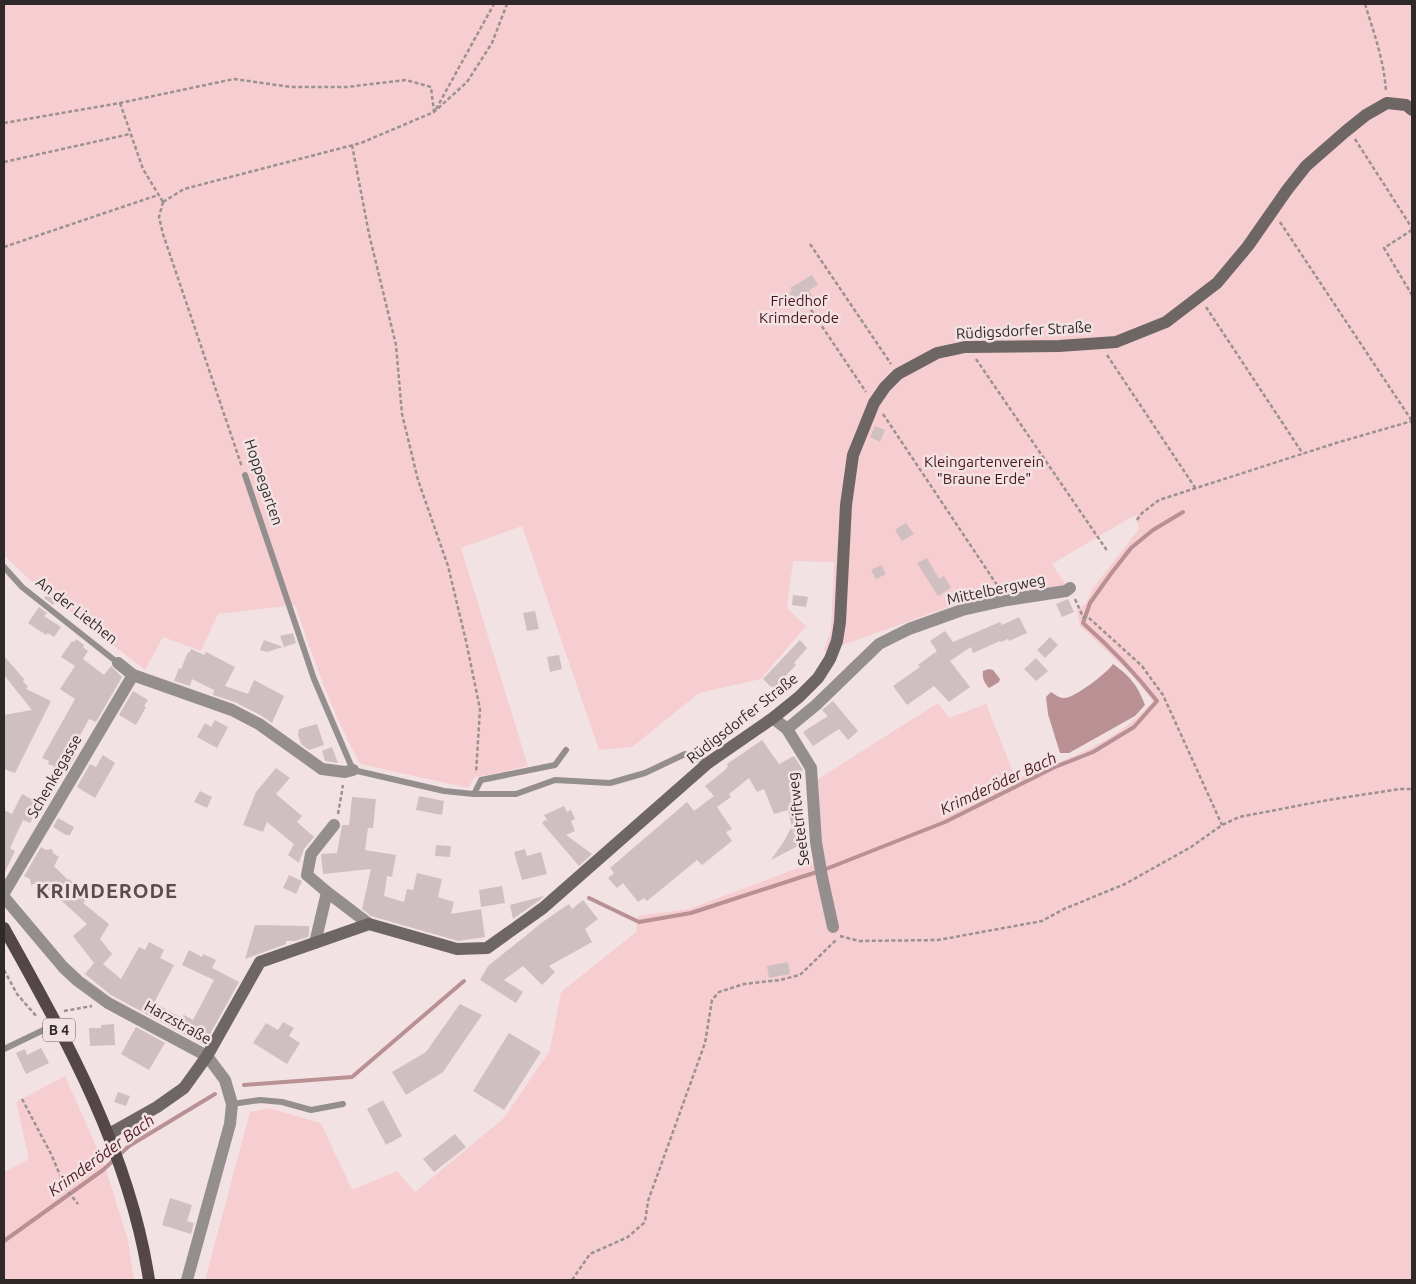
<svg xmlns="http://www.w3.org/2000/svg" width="1416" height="1284" viewBox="0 0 1416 1284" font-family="Ubuntu,sans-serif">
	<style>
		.green { fill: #f6ced1 }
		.water { fill: #b99194 }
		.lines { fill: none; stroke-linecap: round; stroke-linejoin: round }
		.stream { stroke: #b99194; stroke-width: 4 }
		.building { fill: #cfbfc0 }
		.path { stroke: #9c9090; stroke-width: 2.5; stroke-dasharray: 4 2.5; stroke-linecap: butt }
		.lane { stroke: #958e8f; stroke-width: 6 }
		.street { stroke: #958e8f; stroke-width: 12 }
		.secondary { stroke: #6e6565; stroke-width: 12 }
		.primary { stroke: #534748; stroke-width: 12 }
		.labels { text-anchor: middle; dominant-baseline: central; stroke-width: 5; stroke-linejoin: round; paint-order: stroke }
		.shield { fill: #f3e2e3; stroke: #6a6061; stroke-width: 1 }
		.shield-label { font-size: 14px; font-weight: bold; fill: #2f2929 }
		.park-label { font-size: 15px; fill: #49151e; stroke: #f3e2e3 }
		.street-label { font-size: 15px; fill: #2f2929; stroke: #f3e2e3 }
		.water-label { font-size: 16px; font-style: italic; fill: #4f1b24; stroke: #f3e2e3 }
		.district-label { font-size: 20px; font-weight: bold; letter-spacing: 1px; fill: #5a4d4d; stroke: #f3e2e3 }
	</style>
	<rect width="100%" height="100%" fill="#f3e2e3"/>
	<g class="green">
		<path d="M4,4H1412V1280H205L250,1112L269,1108L321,1123L352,1190L397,1171L415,1192L504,1118L550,1050L561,992L636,932L638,916L689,909L824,858L815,781L938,703L949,718L986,704L1016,779C1066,759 1116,744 1153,701L1131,674L1080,626L1077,610L1086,603L1093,588L1139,529L1135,515L1052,564L1066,585L998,595L957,604L823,652L831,631L834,562L793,561L787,608L806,626L761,679L699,693L632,747L599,750L522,526L461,548L528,766L474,778L468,788L360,764C332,713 314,660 295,605L218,614L201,651L163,637L145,670L29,579L4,555Z"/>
		<polygon points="65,1076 104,1164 128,1240 134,1280 4,1280 4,1172 29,1159 16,1102"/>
	</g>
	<g class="water">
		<path d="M1113,664C1130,676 1138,686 1145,705L1135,716L1069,753H1060L1048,714L1046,697L1051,692C1057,696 1062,700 1069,697C1079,694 1107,673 1113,664Z"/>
		<path d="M989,669L993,670L1000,679L999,682L989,688C984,682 982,679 983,671Z"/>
	</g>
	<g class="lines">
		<g class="stream">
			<path d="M589,898L639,922L691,913L826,869L945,822L1055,767L1093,752L1134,727L1157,701C1135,673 1110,647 1083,623L1090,603L1110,575L1131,548L1153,530L1183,512"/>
			<polyline points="244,1085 352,1077 464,981"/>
			<polyline points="4,1241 103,1170 129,1146 215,1094"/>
		</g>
	</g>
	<g class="building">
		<polygon points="812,275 818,285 809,290 814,299 811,301 812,304 802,309 800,306 797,308 789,293 792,291 790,288"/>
		<polygon points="875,426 885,430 880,442 870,437"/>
		<polygon points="906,523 914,534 902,541 895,530"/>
		<polygon points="927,558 939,579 944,576 951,588 938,596 917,563"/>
		<polygon points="881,565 886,574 876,579 871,570"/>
		<polygon points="47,594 55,602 53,605 44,598"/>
		<polygon points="793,595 808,597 806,607 792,605"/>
		<polygon points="1068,599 1074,612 1062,617 1056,604"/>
		<polygon points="39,607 47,613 44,616 61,627 54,637 48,633 46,635 28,623"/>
		<polygon points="535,611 539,629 527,631 523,613"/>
		<polygon points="1019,617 1027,633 1009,641 1008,639 1001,642 1000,641 973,653 971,647 950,661 970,687 949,702 934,686 907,705 893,686 920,667 918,665 937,651 930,641 945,631 953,642 1000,622 1002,625"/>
		<polygon points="293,633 296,643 284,647 280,636"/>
		<polygon points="1050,637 1058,645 1045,658 1037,650"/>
		<polygon points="76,639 84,645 83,647 88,651 83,659 104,675 111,666 122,677 96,722 89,719 71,752 76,755 65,774 53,769 54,766 48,764 49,761 42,758 75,699 60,689 75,666 61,657 72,641 74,642"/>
		<polygon points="264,640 283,647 267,652 260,650"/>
		<polygon points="800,640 807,648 794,663 796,665 774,688 773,686 771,687 763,679"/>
		<polygon points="191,649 204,655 206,652 235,667 225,686 248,694 254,680 284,696 272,723 262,716 235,702 213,695 214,690 192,679 190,686 174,681 179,668 181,669 188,652 189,653"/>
		<polygon points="559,655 562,669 550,672 547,657"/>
		<polygon points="4,656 24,679 23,682 28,686 26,689 51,701 15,773 4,769 4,715 32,710 4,675"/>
		<polygon points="1036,658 1048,671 1036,681 1024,669"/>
		<polygon points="133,691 148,700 144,706 146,707 136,725 119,715"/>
		<polygon points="833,701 858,731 848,740 839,729 813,746 803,732 828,716 822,710"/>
		<polygon points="215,720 228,727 217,748 197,737 205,723 211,727"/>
		<polygon points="317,724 324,745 309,750 301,744 298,735 299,729"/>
		<polygon points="762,740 779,764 794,756 803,770 790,776 804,829 793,832 788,810 774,814 764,789 757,792 749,778 729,794 731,797 717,807 732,829 726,832 732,841 702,865 697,860 647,901 644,898 638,902 623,883 617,888 608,878 614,873 610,868 687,802 694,811 714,796 705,786 725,770 728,766 727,764"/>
		<polygon points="332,747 338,763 325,761 322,751"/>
		<polygon points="103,755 115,763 95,798 77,787 90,764 96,767"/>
		<polygon points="276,768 290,778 276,794 302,816 297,822 314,837 304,849 299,863 288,855 294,844 267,822 263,832 243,825 256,792"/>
		<polygon points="200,791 212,797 207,808 194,802"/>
		<polygon points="22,794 40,804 30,823 23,820 10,848 15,851 4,874 4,810 12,814"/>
		<polygon points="419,796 444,801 442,815 416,810"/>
		<polygon points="352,797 376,799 373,828 368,828 365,850 396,855 392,877 387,876 384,896 404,902 407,889 413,890 417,873 442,879 438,897 454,902 451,914 481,909 485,937 458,941 371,916 362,909 371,869 323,874 321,854 337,853 342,825 349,825"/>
		<polygon points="564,806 567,812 571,810 575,819 571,821 575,831 566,835 592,854 579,866 542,823 545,820 548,822 544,815"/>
		<polygon points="58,818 74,827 70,835 66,835 53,827"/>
		<polygon points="791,828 800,845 771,860 784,841"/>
		<polygon points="436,845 451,846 450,857 435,856"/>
		<polygon points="41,847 46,850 52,849 53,853 59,857 54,866 68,880 69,879 89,897 83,903 109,924 100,939 112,954 103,964 121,979 139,947 145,950 149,942 164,950 160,958 174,965 154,1003 182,1018 184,1015 193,1020 214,980 182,965 189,950 202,957 203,954 216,960 212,968 239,982 204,1045 111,995 85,974 94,963 73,936 87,924 51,891 37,883 31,885 30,879 24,876"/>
		<polygon points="525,849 527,856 541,852 547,874 522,880 514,852"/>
		<polygon points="289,875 302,881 296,894 283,888"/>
		<polygon points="502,886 505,903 481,907 479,890"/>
		<polygon points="544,896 540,900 513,919 510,905"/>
		<polygon points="583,900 598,919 585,929 592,942 549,966 555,972 542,985 523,966 504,980 523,992 516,1003 480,980 488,966 544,921 569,904 572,909"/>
		<polygon points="255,925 309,926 309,934 308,937 295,941 286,941 286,944 245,959"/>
		<polygon points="788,962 790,974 769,978 767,966"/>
		<polygon points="460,1004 482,1015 443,1072 406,1095 392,1072 426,1052"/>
		<polygon points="283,1022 294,1028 289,1036 300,1043 287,1064 253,1043 266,1023 278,1030"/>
		<polygon points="114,1024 115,1045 90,1046 89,1028 101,1028 101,1025"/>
		<polygon points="136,1027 165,1043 149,1070 121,1054"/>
		<polygon points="509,1033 541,1052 504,1110 473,1091"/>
		<polygon points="41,1048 49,1063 26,1074 16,1053 25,1049 27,1055"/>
		<polygon points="118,1092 130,1096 126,1106 114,1102"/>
		<polygon points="383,1100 402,1136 386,1145 367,1109"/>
		<polygon points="455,1134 466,1147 434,1172 423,1159"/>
		<polygon points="170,1198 192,1205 187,1221 194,1223 191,1234 162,1225"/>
	</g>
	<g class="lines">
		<g class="path">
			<path d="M1365,4C1374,33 1384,61 1386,91"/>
			<polyline points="120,103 143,169 163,202"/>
			<polyline points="436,109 494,4"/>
			<polyline points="4,123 120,103 234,79 291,87 347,87 406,80 431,87 434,112"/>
			<polyline points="1355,139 1412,228"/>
			<polyline points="352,145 369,234 396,345 402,414 418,480 448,566 466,641 480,709 476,773"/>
			<polyline points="4,162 130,134"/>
			<polyline points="163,202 184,189 361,143 434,112 467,82 492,43 507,4"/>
			<polyline points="163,202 159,217 163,234 242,467"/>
			<polyline points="1280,222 1412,421"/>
			<polyline points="1412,230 1384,248 1412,295"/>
			<polyline points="810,244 891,364"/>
			<polyline points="4,247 158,195"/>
			<polyline points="1206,307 1303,454"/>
			<polyline points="811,310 866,392"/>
			<polyline points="1107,355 1196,489"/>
			<polyline points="976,359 1108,552"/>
			<polyline points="883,414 999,588"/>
			<polyline points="1137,520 1142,513 1159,500 1336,443 1412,421"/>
			<polyline points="1075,599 1083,617 1088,617 1142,666 1163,695 1222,825"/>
			<polyline points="338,814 343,785"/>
			<polyline points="840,936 859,941 938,940 1042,921 1064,909 1125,884 1191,847 1222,825 1239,817 1328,800 1400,789 1412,789"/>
			<polyline points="4,970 17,994 37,1017"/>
			<polyline points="64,1011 92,1006"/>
			<polyline points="22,1099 51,1154 66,1189 78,1204"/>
			<polyline points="572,1280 590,1254 628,1237 645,1222 648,1201 705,1043 712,1000 719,992 744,984 780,980 800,975 837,939"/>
		</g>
		<g class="lane">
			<polyline points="245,475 314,679 353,770 444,791 474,794 516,794 555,780 610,783 645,773 685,754 708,763"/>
			<polyline points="4,567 22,587 118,663"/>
			<polyline points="474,794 481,780 555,765 566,750"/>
			<polyline points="4,1049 56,1024"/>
			<polyline points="232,1104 260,1100 282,1102 311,1110 343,1104"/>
		</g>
		<g class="street">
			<polyline points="118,663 133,675 232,710 259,724 322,769 345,772 353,770"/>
			<polyline points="773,718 787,729 811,768 816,842 822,877 833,927"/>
			<polyline points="787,729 816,705 879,644 909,629 962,610 1007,600 1066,591 1070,588"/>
			<polyline points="327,892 369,924"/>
			<polyline points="4,893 133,675"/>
			<polyline points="4,897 63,967 78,981 108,1003 207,1056 225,1080 232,1104 230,1124 187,1280"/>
			<polyline points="315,943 327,892 307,875 311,854 334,825"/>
		</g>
		<polyline class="secondary" points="109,1134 157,1107 184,1088 207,1056 260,962 369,924 457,949 487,948 543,908 708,763 773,718 799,697 818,678 830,659 837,641 840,622 846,505 853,455 874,403 885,387 898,374 937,353 965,347 1059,346 1116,342 1166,322 1217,283 1248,246 1287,190 1306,166 1346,131 1366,115 1387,103 1406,105 1412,110"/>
		<path class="primary" d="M4,928C66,1039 130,1153 149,1280"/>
	</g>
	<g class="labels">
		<rect class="shield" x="43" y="1018.5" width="32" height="23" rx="4"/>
		<g class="shield-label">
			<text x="59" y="1030">B 4</text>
		</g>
		<g class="park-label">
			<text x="799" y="300">Friedhof<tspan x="799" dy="17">Krimderode</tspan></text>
			<text x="984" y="461">Kleingartenverein<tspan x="984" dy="17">"Braune Erde"</tspan></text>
		</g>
		<g class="street-label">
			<text transform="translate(1024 330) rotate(-3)">Rüdigsdorfer Straße</text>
			<text transform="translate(264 482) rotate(71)">Hoppegarten</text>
			<text transform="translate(996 589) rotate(-12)">Mittelbergweg</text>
			<text transform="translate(77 610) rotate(38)">An der Liethen</text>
			<text transform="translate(742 718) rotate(-38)">Rüdigsdorfer Straße</text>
			<text transform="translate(54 776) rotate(-60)">Schenkegasse</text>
			<text transform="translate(798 819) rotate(-97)">Seetetriftweg</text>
			<text transform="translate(178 1022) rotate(29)">Harzstraße</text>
		</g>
		<g class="water-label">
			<text transform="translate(998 783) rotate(-25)">Krimderöder Bach</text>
			<text transform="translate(101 1155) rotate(-36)">Krimderöder Bach</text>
		</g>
		<g class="district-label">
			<text x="107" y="890">KRIMDERODE</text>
		</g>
	</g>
	<rect width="1416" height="1284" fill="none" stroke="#2f2929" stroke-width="10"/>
</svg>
